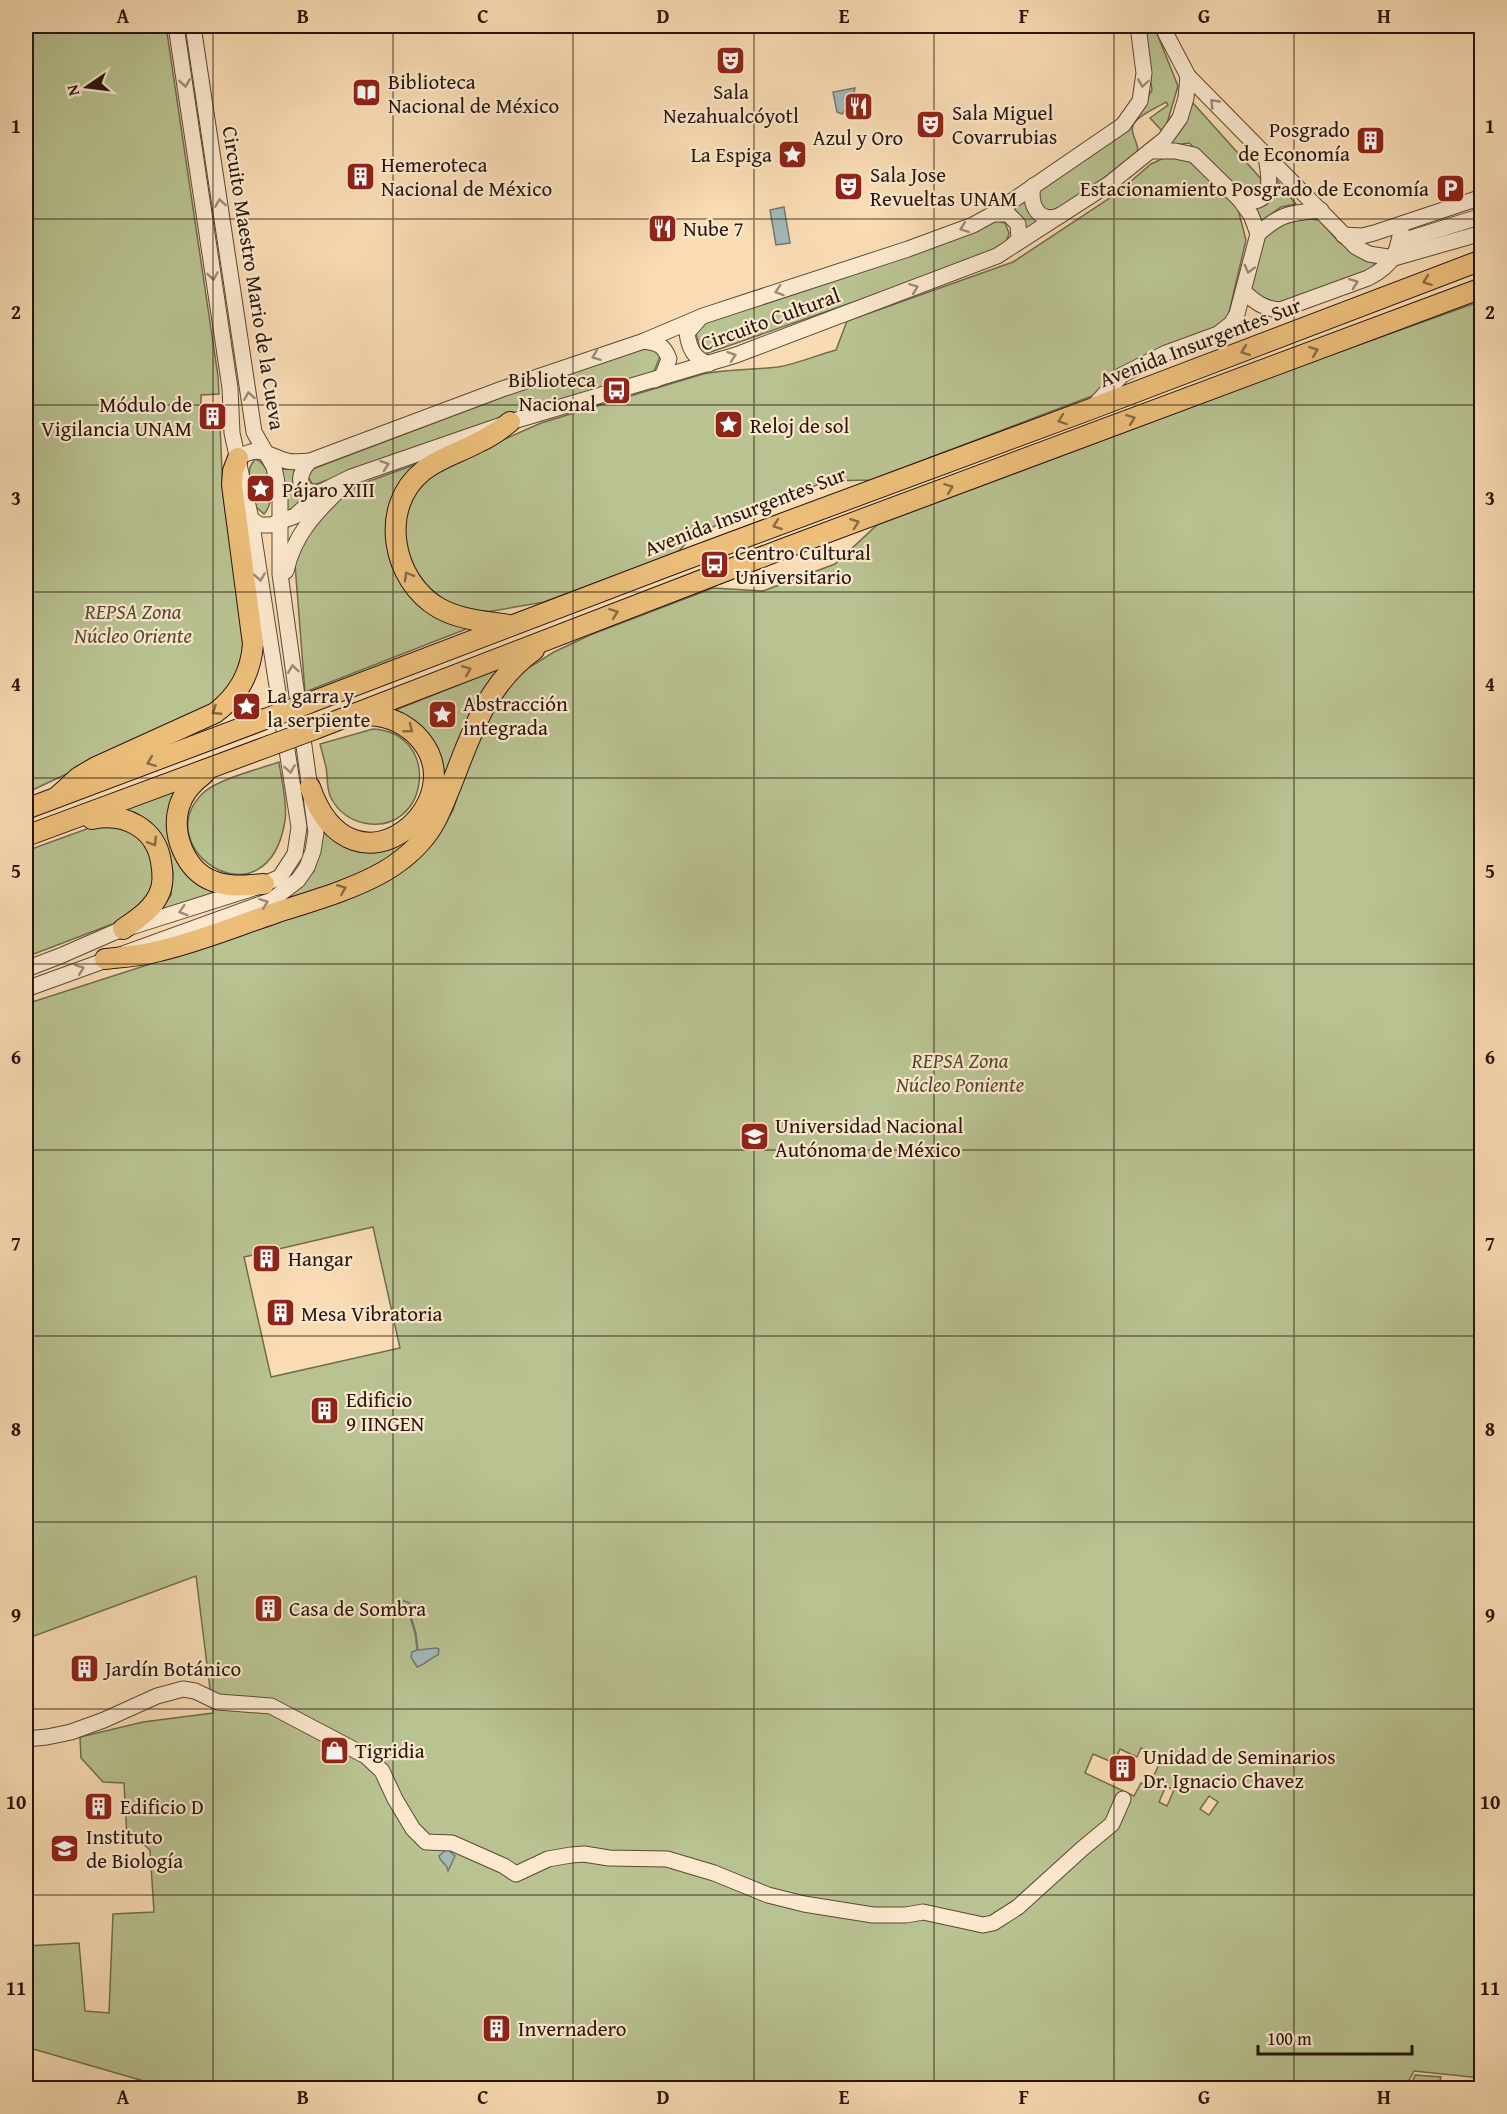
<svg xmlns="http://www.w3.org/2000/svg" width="1507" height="2114" viewBox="0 0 1507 2114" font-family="'Gentium Book Plus',serif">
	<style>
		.green { fill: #b9c291; stroke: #706c4e; stroke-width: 1.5; fill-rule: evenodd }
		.water { fill: #a3b9b8; stroke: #727773; stroke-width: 1.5 }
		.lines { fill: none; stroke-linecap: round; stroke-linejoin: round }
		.minor-casing { stroke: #5c4735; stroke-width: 17 }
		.major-casing { stroke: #28150b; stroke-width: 22 }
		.minor { stroke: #fbe8ce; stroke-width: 15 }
		.major { stroke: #ecbe7a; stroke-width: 20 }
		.major-bridge-casing { stroke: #28150b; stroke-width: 22; stroke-linecap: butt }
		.major-bridge { stroke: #ecbe7a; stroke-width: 20 }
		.oneway { stroke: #9c8976 }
		.oneway2 { stroke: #8a6a42 }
		.grid { fill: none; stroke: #28150b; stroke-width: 1.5; stroke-opacity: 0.55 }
		.labels { text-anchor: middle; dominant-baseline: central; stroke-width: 4.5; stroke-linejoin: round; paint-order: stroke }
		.poi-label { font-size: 21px; fill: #28150b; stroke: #fbe8ce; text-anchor: start }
		.street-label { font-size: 21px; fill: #28150b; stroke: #fbe8ce }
		.park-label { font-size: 21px; font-style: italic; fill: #544933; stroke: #fbe8ce }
		.neatline { fill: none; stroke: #28150b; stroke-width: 2 }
		.grid-label { font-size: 20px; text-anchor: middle; font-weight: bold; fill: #28150b }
	</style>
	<rect width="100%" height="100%" fill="#f9dcb4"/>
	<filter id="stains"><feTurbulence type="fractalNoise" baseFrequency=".00333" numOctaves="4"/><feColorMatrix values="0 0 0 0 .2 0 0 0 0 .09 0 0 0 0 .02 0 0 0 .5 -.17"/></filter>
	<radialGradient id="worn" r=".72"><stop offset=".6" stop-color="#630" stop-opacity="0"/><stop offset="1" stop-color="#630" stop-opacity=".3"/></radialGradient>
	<g class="green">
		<polygon points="26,26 166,26 218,376 219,394 201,395 201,408 206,409 206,424 220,424 223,495 245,646 240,673 216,704 26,793"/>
		<path d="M1143,26H1154L1178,86L1165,130L1163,132L1150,118L1168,105L1166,102C1157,108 1142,113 1135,122C1126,133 1143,144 1136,156C1127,172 1069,202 1051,213L1038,206L1036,191L1130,127L1152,90Z"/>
		<polygon points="1193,103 1263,181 1259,193 1247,196 1189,143 1167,146"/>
		<path d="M1168,156L1190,161L1209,176L1238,209L1246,240L1227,321L1206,335L1128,364L1092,396L871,480L828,481L733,516L688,541L677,553L544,602L481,613L431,598L408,569L404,538L406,509L421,482L451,463L541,423L703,374C728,369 753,370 778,367C797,364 817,355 836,350L847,321L1013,262L1116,194L1151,164Z"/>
		<polygon points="1275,178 1296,204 1281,207 1261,222 1250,205"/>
		<polygon points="1024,198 1029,213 1040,224 1024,234 1006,210"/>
		<polygon points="1294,217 1319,220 1339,242 1375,263 1372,270 1282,305 1255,296 1249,286 1259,239"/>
		<polygon points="997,221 1005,223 1009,233 1006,244 991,254 702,355 695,330 705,318 968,233"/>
		<path d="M1481,301V2078L1414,2071L1405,2088H168L26,2047V1946L79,1943L85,2011L109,2013L113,1914L154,1912L150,1850L138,1839H127L124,1783L103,1782L81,1758L80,1737L143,1722L213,1713L196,1576L26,1639V1004L265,927L382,883L409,867L420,857L439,835L453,810L470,759L497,701L517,678L528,668L554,652L590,635L713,588L763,591L835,564L877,525L1289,370ZM373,1227L400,1348L271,1377L244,1257ZM1141,1748L1162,1758L1149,1786L1141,1783L1134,1796L1085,1773L1093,1754L1114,1763L1120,1749L1137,1757ZM1166,1786L1174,1790L1167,1806L1159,1802ZM1209,1796L1218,1802L1209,1815L1200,1809Z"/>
		<polygon points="650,345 660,356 654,372 478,428 313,485 306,474 315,468 637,346"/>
		<path d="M255,459C273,465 276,502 264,514L256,507L249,475L250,467Z"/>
		<polygon points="425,461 399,488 396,569 469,628 305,692 295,564 309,529 330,502 361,484"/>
		<polygon points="281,469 294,469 293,483 306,497 288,512"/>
		<polygon points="501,668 442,787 393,711"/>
		<path d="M373,729C443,733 429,836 364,823C350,820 338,811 331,798C326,788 328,778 326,767C324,759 322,752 320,744Z"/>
		<path d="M279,762C281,778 288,805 285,821C267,929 146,849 203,793C218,779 259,769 279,762Z"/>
		<polygon points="178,790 169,832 177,862 194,882 216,893 157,914 171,895 173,872 163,844 117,810"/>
		<polygon points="321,826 401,841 422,833 371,871 287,900 314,871 320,848"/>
		<polygon points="92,827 119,827 140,837 154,857 155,885 147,905 123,920 26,957 26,851"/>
		<polygon points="1415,2075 1441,2077 1438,2088 1410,2088"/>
	</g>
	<g class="water">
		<polygon points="855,88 852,101 842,114 837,112 833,92"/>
		<polygon points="784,207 790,243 776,245 770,210"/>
		<path d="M402,1600L410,1603L408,1605L416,1634L418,1650L436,1648L439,1649L438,1655C430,1658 426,1664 417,1667L411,1657L412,1652L417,1650L415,1633L410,1617H407L403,1608Z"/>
		<polygon points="447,1849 455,1856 448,1871 447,1867 440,1859 439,1856"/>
	</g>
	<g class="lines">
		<defs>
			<g id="minor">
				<polyline points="1188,76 1356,247 1369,254 1394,258 1482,233"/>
				<path d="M1033,186C1029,205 1039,225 1061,215"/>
				<path d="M1240,200C1244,200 1251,202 1255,201C1275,196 1268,171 1266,157"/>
				<polyline points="993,214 1008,214 1018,224 1019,239 1011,247"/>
				<path d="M1258,234C1281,213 1291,213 1321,210"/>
				<polyline points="1343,235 1362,236 1374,233 1482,197"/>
				<polyline points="1399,242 1482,216"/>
				<path d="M1243,291C1255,302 1264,309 1280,310L1368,278C1395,264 1398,252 1402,224"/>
				<path d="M700,318L687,333C689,348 694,359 709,364"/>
				<path d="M644,341C658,343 664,345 669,359L663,375L655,380"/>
				<polyline points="1092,408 1122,375 1166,353 1218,334 1231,324 1237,314 1258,234 1251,215 1240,200 1194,155 1175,151 1150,151"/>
				<path d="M238,458C259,444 266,455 287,461C294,463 303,461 310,461L502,389L644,341L703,316L908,249L973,225L993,214L1123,125L1140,101L1144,73L1138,26"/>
				<path d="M310,461C296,475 296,494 321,492"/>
				<polyline points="251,519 260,525 271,525 295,516 321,492 351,477 510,422 736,355 997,256 1109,184 1165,139 1180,118 1186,98 1188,76 1166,34 1163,26"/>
				<path d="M286,571C294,535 315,513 341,488"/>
				<polyline points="26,969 60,956 115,932 260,886 280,877 295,854 299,827 251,519 232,433 230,388 176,26"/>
				<polyline points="26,989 272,900 298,880 307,867 313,851 316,832 280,574 280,499 274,467 254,432 193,26"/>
				<polyline points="26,1739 47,1737 71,1732 104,1720 157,1696 183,1689 195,1691 218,1702 271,1706 366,1756 382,1771 395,1799 413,1829 426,1842 452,1843 504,1866 516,1874 548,1859 571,1855 584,1854 609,1858 667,1859 714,1873 768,1895 804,1904 873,1915 906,1915 923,1912 983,1925 993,1923 1018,1907 1083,1848 1112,1824 1123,1799"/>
			</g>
			<g id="major">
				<path d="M509,625C485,621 460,620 439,608C392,581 378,507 423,471C439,458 461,452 479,442C490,437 500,430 510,422"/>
				<polyline points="309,703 676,563 1091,409 1482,260"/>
				<polyline points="315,729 780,550 1482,288"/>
				<path d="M204,774C193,782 183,793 179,807C171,835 186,871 213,881C230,888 247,885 264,884"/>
				<path d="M310,787C353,911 482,798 415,734C399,719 381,714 360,715"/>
				<path d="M57,797L79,777L96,767L215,713C238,696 251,672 253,644L232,485L233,471L238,458"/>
				<polyline points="26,809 265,719"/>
				<path d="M92,819C124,812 156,828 161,862C163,873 164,884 159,894C152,910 137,919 123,929"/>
				<polyline points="26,836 269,746"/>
				<path d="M105,959C123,957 141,956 159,951C198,942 237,926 275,913C312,901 352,890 385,871C405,859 425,841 436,820C466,759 475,692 534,650"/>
			</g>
		</defs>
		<use href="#minor" class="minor-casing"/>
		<use href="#major" class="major-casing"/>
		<use href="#minor" class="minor"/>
		<use href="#major" class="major"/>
		<defs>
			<g id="major-bridge">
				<polyline points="265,719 309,703"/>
				<polyline points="269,746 315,729"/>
			</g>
		</defs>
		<use href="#major-bridge" class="major-bridge-casing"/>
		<use href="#major-bridge" class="major-bridge"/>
	</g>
	<defs><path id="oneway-chevron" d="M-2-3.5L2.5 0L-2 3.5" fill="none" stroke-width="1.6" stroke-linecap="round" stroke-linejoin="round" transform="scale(1.5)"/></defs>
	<g class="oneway">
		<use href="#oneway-chevron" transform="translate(185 83) rotate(81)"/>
		<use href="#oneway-chevron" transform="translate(1143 83) rotate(98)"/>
		<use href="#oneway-chevron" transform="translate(1214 103) rotate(-134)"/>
		<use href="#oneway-chevron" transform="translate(220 203) rotate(-99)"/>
		<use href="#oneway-chevron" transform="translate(964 228) rotate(159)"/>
		<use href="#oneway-chevron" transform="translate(1249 269) rotate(105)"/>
		<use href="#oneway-chevron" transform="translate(213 276) rotate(81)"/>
		<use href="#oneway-chevron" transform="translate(1354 283) rotate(-20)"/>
		<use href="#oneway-chevron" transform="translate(914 288) rotate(-21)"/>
		<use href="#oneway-chevron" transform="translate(779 291) rotate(162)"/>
		<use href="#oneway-chevron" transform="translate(596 356) rotate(160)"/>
		<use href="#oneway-chevron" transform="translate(732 356) rotate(-19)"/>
		<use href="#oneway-chevron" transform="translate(249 396) rotate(-99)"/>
		<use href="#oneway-chevron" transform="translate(385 465) rotate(-19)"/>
		<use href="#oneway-chevron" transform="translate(260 577) rotate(81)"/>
		<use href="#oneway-chevron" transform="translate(293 669) rotate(-98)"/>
		<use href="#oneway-chevron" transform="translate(290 769) rotate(81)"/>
		<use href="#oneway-chevron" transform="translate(264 903) rotate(-20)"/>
		<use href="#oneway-chevron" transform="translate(183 911) rotate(163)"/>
		<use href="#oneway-chevron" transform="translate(80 969) rotate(-21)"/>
	</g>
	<g class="oneway2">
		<use href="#oneway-chevron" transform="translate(1427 281) rotate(159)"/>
		<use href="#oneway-chevron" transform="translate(1245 351) rotate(159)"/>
		<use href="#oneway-chevron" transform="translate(1314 351) rotate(-21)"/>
		<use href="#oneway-chevron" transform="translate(1131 419) rotate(-21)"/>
		<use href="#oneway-chevron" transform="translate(1062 420) rotate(160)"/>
		<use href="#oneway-chevron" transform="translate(949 488) rotate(-21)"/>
		<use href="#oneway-chevron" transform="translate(855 523) rotate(-20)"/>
		<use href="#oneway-chevron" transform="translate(777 525) rotate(160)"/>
		<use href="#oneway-chevron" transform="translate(408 576) rotate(-120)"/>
		<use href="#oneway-chevron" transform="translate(614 613) rotate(-21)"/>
		<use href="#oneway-chevron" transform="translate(467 670) rotate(-22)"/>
		<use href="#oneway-chevron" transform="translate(216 711) rotate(147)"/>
		<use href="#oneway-chevron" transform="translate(409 729) rotate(38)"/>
		<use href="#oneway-chevron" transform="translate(151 762) rotate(159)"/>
		<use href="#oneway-chevron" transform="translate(153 842) rotate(58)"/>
		<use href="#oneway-chevron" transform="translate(342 889) rotate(-22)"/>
	</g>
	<path class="grid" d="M213,26V2088M393,26V2088M573,26V2088M754,26V2088M934,26V2088M1114,26V2088M1294,26V2088M26,219H1482M26,405H1482M26,592H1482M26,778H1482M26,964H1482M26,1150H1482M26,1336H1482M26,1522H1482M26,1709H1482M26,1895H1482"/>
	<defs>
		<symbol id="theatre-square" viewBox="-11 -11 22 22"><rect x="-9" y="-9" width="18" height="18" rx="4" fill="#8f2418" stroke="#fbe8ce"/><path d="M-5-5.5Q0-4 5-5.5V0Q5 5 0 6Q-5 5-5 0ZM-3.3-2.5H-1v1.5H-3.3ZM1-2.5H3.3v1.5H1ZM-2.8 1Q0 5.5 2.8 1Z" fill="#fff"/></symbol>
		<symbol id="library-square" viewBox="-11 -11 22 22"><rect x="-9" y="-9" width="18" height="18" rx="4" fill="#8f2418" stroke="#fbe8ce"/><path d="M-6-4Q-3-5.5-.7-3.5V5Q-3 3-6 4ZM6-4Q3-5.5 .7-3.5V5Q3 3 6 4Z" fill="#fff"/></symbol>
		<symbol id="restaurant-square" viewBox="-11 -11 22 22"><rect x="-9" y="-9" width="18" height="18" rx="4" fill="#8f2418" stroke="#fbe8ce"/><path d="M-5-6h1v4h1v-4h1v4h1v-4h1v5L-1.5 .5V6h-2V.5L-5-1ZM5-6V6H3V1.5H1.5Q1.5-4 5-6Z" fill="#fff"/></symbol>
		<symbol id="building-square" viewBox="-11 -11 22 22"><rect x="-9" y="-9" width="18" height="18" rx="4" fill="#8f2418" stroke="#fbe8ce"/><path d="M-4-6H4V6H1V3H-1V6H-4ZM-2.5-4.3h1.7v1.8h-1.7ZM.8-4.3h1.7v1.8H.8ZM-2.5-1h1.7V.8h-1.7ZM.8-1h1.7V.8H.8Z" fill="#fff"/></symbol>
		<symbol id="sight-square" viewBox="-11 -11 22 22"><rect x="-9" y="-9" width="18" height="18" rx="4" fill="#8f2418" stroke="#fbe8ce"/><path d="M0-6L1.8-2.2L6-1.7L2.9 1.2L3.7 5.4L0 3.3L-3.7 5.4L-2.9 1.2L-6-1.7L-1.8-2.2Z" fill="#fff"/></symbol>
		<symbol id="parking-square" viewBox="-11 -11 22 22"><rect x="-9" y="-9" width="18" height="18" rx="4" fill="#8f2418" stroke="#fbe8ce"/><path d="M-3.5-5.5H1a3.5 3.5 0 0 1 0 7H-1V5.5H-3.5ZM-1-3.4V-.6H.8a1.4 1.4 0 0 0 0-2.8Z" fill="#fff"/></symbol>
		<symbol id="bus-square" viewBox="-11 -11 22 22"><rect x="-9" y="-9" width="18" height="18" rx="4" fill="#8f2418" stroke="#fbe8ce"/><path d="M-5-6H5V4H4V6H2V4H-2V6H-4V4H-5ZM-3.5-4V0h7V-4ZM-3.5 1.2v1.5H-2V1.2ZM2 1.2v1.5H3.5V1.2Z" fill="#fff"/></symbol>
		<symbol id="university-square" viewBox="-11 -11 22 22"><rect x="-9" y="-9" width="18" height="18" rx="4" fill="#8f2418" stroke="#fbe8ce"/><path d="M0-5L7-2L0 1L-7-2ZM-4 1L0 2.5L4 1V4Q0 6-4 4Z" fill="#fff"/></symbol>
		<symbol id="shop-square" viewBox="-11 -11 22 22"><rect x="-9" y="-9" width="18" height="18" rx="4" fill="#8f2418" stroke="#fbe8ce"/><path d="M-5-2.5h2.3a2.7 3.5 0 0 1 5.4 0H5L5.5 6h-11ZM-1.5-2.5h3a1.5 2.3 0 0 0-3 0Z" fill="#fff"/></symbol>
	</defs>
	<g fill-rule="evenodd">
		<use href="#theatre-square" x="714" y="44" width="33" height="33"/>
		<use href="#library-square" x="350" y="76" width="33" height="33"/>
		<use href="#restaurant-square" x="842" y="90" width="33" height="33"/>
		<use href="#theatre-square" x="914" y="108" width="33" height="33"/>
		<use href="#building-square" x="1354" y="124" width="33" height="33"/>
		<use href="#sight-square" x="776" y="138" width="33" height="33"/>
		<use href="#building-square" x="344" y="160" width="33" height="33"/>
		<use href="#theatre-square" x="832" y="170" width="33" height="33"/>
		<use href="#parking-square" x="1434" y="172" width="33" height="33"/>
		<use href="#restaurant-square" x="646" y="212" width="33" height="33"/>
		<use href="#bus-square" x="600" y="374" width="33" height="33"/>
		<use href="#building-square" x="196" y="400" width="33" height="33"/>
		<use href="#sight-square" x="712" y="408" width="33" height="33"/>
		<use href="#sight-square" x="244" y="472" width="33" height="33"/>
		<use href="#bus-square" x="698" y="548" width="33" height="33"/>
		<use href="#sight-square" x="230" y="690" width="33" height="33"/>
		<use href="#sight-square" x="426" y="698" width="33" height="33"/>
		<use href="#university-square" x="738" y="1120" width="33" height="33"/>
		<use href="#building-square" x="250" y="1242" width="33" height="33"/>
		<use href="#building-square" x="264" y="1296" width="33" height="33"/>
		<use href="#building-square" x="308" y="1394" width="33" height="33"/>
		<use href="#building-square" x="252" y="1592" width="33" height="33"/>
		<use href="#building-square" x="68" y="1652" width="33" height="33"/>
		<use href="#shop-square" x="318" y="1734" width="33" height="33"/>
		<use href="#building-square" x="1106" y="1752" width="33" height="33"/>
		<use href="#building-square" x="82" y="1790" width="33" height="33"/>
		<use href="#university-square" x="48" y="1832" width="33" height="33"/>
		<use href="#building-square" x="480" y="2012" width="33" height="33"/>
	</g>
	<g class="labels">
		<g class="poi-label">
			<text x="388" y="81">Biblioteca<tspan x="388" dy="24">Nacional de México</tspan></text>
			<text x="731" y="91" text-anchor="middle">Sala<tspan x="731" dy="24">Nezahualcóyotl</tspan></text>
			<text x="952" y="112">Sala Miguel<tspan x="952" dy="24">Covarrubias</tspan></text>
			<text x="1350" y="129" text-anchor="end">Posgrado<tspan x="1350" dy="24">de Economía</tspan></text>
			<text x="858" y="137" text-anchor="middle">Azul y Oro</text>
			<text x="772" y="154" text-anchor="end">La Espiga</text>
			<text x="381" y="164">Hemeroteca<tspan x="381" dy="24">Nacional de México</tspan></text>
			<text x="870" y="174">Sala Jose<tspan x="870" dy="24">Revueltas UNAM</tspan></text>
			<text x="1429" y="188" text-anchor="end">Estacionamiento Posgrado de Economía</text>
			<text x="683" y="228">Nube 7</text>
			<text x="596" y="379" text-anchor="end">Biblioteca<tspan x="596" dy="24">Nacional</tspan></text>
			<text x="192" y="404" text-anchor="end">Módulo de<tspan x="192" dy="24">Vigilancia UNAM</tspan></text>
			<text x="750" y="425">Reloj de sol</text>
			<text x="282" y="489">Pájaro XIII</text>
			<text x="735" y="552">Centro Cultural<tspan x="735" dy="24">Universitario</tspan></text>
			<text x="267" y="695">La garra y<tspan x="267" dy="24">la serpiente</tspan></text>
			<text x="463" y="703">Abstracción<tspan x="463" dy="24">integrada</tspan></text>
			<text x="775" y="1125">Universidad Nacional<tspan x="775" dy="24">Autónoma de México</tspan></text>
			<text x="288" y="1258">Hangar</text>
			<text x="301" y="1313">Mesa Vibratoria</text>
			<text x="346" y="1399">Edificio<tspan x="346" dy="24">9 IINGEN</tspan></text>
			<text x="289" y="1608">Casa de Sombra</text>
			<text x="105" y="1668">Jardín Botánico</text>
			<text x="355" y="1750">Tigridia</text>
			<text x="1143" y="1756">Unidad de Seminarios<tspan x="1143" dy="24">Dr. Ignacio Chavez</tspan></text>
			<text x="120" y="1806">Edificio D</text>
			<text x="86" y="1836">Instituto<tspan x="86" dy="24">de Biología</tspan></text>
			<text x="518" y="2028">Invernadero</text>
		</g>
		<g class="street-label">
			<text transform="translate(254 278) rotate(81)">Circuito Maestro Mario de la Cueva</text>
			<text transform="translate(770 319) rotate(-20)">Circuito Cultural</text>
			<text transform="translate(1200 342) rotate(-21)">Avenida Insurgentes Sur</text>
			<text transform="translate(745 511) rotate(-21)">Avenida Insurgentes Sur</text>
		</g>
		<g class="park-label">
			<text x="133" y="611">REPSA Zona<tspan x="133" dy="24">Núcleo Oriente</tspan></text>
			<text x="960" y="1060">REPSA Zona<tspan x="960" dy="24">Núcleo Poniente</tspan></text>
		</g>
	</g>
	<rect width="1507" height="2114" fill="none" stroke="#f9dcb4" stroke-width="66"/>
	<g transform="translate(87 87) rotate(256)" stroke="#fbe8ce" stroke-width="4.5" paint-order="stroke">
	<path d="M0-4.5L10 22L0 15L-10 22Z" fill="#28150b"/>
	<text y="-9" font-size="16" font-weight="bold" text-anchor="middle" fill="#28150b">N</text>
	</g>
	<path d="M1258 2045v9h154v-9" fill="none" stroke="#28150b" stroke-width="3"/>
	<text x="1267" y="2045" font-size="18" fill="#28150b" stroke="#fbe8ce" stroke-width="4.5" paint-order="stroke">100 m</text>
	<rect x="33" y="33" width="1441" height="2048" class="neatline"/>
	<g class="grid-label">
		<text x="123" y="23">A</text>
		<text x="303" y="23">B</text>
		<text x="483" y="23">C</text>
		<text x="663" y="23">D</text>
		<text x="844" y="23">E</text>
		<text x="1024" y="23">F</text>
		<text x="1204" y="23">G</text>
		<text x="1384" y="23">H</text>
		<text x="16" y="133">1</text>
		<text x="1490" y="133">1</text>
		<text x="16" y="319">2</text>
		<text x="1490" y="319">2</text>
		<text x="16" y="505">3</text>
		<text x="1490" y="505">3</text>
		<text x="16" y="691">4</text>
		<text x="1490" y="691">4</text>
		<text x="16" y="878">5</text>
		<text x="1490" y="878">5</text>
		<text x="16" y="1064">6</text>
		<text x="1490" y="1064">6</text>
		<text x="16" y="1250">7</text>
		<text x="1490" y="1250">7</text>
		<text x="16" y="1436">8</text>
		<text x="1490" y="1436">8</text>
		<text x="16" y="1622">9</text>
		<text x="1490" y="1622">9</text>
		<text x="16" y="1809">10</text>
		<text x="1490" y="1809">10</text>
		<text x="16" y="1995">11</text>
		<text x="1490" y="1995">11</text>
		<text x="123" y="2104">A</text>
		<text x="303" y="2104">B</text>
		<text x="483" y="2104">C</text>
		<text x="663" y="2104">D</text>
		<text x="844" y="2104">E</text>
		<text x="1024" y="2104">F</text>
		<text x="1204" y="2104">G</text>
		<text x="1384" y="2104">H</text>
	</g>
	<rect width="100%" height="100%" filter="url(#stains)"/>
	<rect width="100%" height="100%" fill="url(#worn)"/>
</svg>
